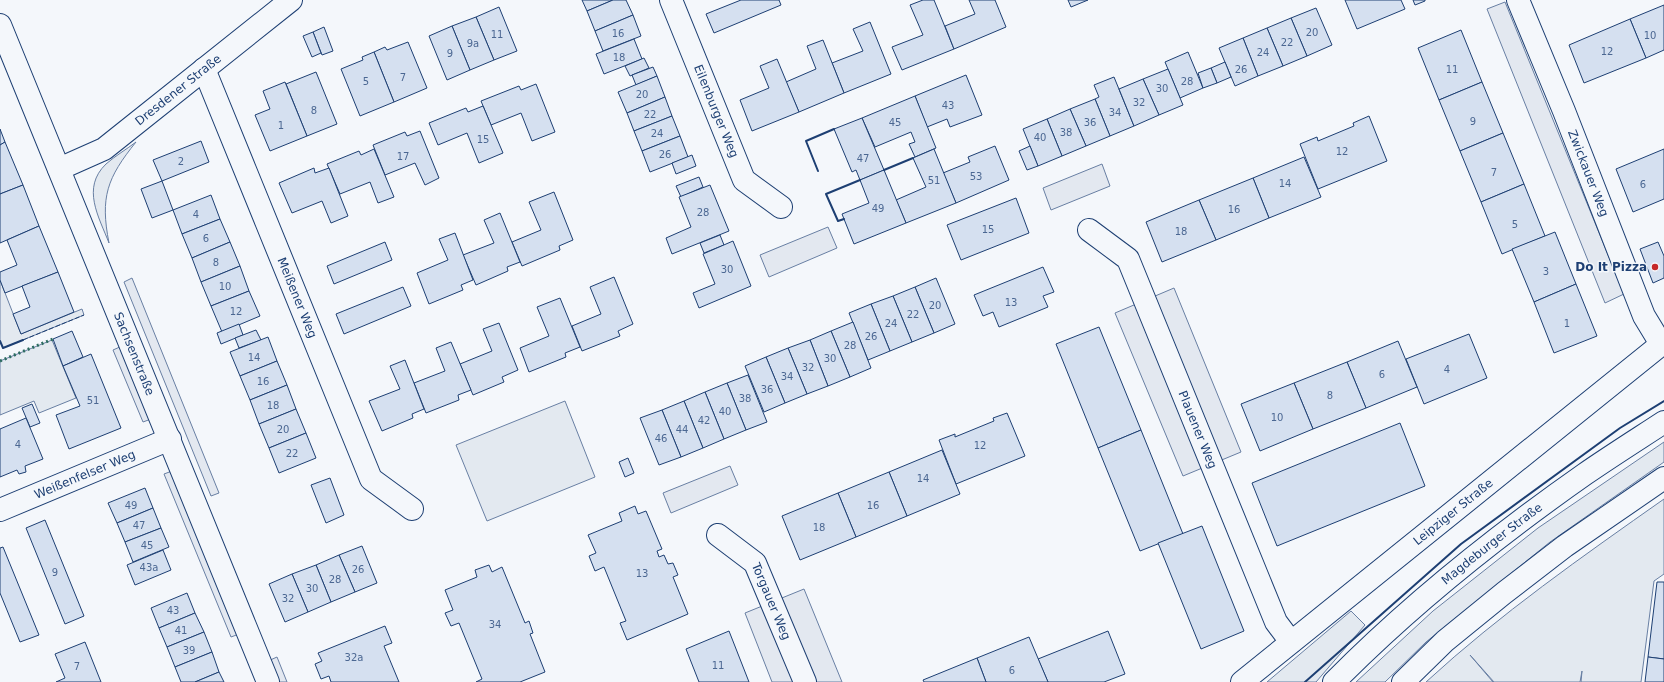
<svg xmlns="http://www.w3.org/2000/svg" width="1664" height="682" viewBox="0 0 1664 682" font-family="'DejaVu Sans',sans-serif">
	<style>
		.green { fill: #e3e9f0; stroke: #687fa3 }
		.parking { fill: #e3e8f0; stroke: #687fa3 }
		.building { fill: #d5e0f0; stroke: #1d3f73 }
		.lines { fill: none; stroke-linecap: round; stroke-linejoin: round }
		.street-casing { stroke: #1d3f73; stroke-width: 24 }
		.secondary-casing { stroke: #1d3f73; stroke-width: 24 }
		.street { stroke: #f4f7fb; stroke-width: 22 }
		.secondary { stroke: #f4f7fb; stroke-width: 22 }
		.hedge { stroke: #2c6c60; stroke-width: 3; stroke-dasharray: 2 3; stroke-linecap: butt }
		.fence { stroke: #1d3f73; stroke-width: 1; stroke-dasharray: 5 2; stroke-linecap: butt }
		.wall { stroke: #1d3f73; stroke-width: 2 }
		.poi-dot { fill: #c62828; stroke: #f4f7fb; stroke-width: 1.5 }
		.labels { text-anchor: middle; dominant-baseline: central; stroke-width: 3; stroke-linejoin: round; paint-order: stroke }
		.number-label { font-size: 10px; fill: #4b6792 }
		.street-label { font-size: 12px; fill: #1d3f73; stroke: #f4f7fb }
		.poi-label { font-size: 12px; font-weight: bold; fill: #1d3f73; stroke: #f4f7fb; text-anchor: end }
	</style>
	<rect width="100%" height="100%" fill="#f4f7fb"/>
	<g class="green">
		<path d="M136,142C107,178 100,197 109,243C99,217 81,188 106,164C115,156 127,149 136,142Z"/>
		<polygon points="0,280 21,334 82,309 84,315 3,348 0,342"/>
		<polygon points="52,340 76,398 39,413 34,401 0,415 0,361"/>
		<polygon points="565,401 595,477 487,521 456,445"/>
		<polygon points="1664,442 1664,462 1550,542 1426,642 1385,682 1356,682 1433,611 1538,528"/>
		<path d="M1664,499V574L1654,581L1641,682H1581L1582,671L1580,682H1494L1470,655L1493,682H1426C1500,614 1583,556 1664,499Z"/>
		<polygon points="1351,611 1365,625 1316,682 1267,682"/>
	</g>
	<g class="parking">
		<polygon points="1505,2 1624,294 1605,303 1487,9"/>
		<polygon points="1102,164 1110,186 1051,210 1043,188"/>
		<polygon points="828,227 837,248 769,277 760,255"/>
		<polygon points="132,278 219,493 211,496 124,282"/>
		<polygon points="1174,288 1241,452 1183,476 1115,313"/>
		<polygon points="122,346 151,419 143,422 113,350"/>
		<polygon points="730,466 738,485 671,513 663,493"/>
		<polygon points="172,471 239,634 231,637 164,474"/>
		<polygon points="804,589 842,682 772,682 745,613"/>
		<polygon points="277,657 287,682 277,682 268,661"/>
	</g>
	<g class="building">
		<polygon points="582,0 613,0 587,11"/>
		<polygon points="613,0 626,0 633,15 595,31 587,11"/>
		<polygon points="741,0 779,0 781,5 714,33 706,14"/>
		<polygon points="923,0 934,0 954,49 902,70 892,47 923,35 910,5"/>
		<polygon points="969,0 995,0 1006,27 954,49 945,26 975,14"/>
		<polygon points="1068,0 1088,0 1071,7"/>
		<polygon points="1345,0 1401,0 1405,9 1357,29"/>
		<polygon points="1413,0 1425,0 1425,1 1415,5"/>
		<polygon points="1664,5 1664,50 1646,58 1630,19"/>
		<polygon points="499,7 517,51 494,60 476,17"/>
		<polygon points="1316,8 1332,45 1307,56 1291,18"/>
		<polygon points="633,15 641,36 603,51 595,31"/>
		<polygon points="476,17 494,60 470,70 452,26"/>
		<polygon points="1291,18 1307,56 1283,66 1267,28"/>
		<polygon points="1630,19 1646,58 1584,83 1569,45"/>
		<polygon points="870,22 891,74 844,93 832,63 863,51 853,29"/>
		<polygon points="452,26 470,70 447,80 429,36"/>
		<polygon points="324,27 333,51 322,55 313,32"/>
		<polygon points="1267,28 1283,66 1258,76 1243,38"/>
		<polygon points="1461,30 1482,82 1439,100 1418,48"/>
		<polygon points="313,32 321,53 312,57 303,36"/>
		<polygon points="1243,38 1258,76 1235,86 1219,48"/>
		<polygon points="634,39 642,59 604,74 596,54"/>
		<polygon points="823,40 844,93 799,112 786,82 816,69 807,46"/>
		<polygon points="408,42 427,88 394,102 374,52 385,47 387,50"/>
		<polygon points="374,52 394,102 360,116 341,69 363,60 362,57"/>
		<polygon points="1188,52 1203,88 1180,98 1165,62"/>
		<polygon points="644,58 649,68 630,76 625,66"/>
		<polygon points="777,59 799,112 752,131 740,100 769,88 760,66"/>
		<polygon points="1225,62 1231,77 1217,83 1211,68"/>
		<polygon points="653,67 657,76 636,85 632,75"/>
		<polygon points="1211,68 1217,83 1203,88 1198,73"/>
		<polygon points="1168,69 1183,105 1159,115 1143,79"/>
		<polygon points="316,72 337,124 307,136 286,84"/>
		<polygon points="966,75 982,115 950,127 947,119 927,127 915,96"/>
		<polygon points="657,76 665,97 627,113 618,92"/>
		<polygon points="1114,77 1134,126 1110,136 1095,99 1099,97 1094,85"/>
		<polygon points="1143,79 1159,115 1134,126 1119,89"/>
		<polygon points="285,82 307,136 270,151 255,115 270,109 263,91"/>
		<polygon points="1482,82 1503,133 1460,151 1439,100"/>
		<polygon points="536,84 555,132 532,141 521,113 491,125 481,101 519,86 521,90"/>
		<polygon points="915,96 936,148 915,157 909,144 915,142 911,132 875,147 862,118"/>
		<polygon points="665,97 672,116 634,131 627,113"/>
		<polygon points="1095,99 1110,136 1086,146 1070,109"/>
		<polygon points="483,106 503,153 479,163 467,133 438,145 429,123 466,108 468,112"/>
		<polygon points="1070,109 1086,146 1062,156 1047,119"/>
		<polygon points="672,116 680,136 642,151 634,131"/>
		<polygon points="1369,116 1387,161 1318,189 1300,144 1317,137 1318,141 1354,126 1353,123"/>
		<polygon points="862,118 884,170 860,180 856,170 852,172 834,129"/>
		<polygon points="1047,119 1062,156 1038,166 1023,129"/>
		<polygon points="0,129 5,142 0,145"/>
		<polygon points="420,131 439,178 425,185 415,163 385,175 373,145 405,132 407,136"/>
		<polygon points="1503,133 1524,184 1481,202 1460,151"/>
		<polygon points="680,136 688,157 650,172 642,151"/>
		<polygon points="201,141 209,162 162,181 153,160"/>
		<polygon points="5,142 23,185 0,194 0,145"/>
		<polygon points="995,146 1009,180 956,203 943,173 970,162 968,157"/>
		<polygon points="1030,146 1038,166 1027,170 1019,151"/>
		<polygon points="374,149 394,197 378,203 370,182 340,194 327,164 359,151 361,155"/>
		<polygon points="934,149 956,203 906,223 896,200 926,187 913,158"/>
		<polygon points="1664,149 1664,199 1633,212 1616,169"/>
		<polygon points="692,155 696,166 676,174 672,163"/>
		<polygon points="1304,157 1321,197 1269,218 1253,178"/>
		<polygon points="314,168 315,173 329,168 348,216 331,223 322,201 292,213 279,183"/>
		<polygon points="884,170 906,223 854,244 842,214 869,203 860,180"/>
		<polygon points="699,177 703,187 681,197 676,186"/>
		<polygon points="1253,178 1269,218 1216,240 1199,200"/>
		<polygon points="162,181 173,210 152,218 141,189"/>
		<polygon points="1524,184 1545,236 1502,254 1481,202"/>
		<polygon points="23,185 39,226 0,243 0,194"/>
		<polygon points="710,185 729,231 672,254 666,238 691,227 679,197"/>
		<polygon points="554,192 573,240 559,246 560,250 522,266 512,242 541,230 529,202"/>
		<polygon points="211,195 220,219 182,234 173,210"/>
		<polygon points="1016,198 1029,233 961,260 947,225"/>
		<polygon points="1199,200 1216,240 1162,262 1146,222"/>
		<polygon points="500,213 520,262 507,267 508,271 476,285 463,255 494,243 484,220"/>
		<polygon points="220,219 230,242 192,258 182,234"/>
		<polygon points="39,226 58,272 5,293 0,280 0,272 17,265 7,240"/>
		<polygon points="1555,232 1576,284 1534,302 1512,249"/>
		<polygon points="455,233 473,280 461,285 463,290 429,304 417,273 448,260 439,239"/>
		<polygon points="720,235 724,245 704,253 700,243"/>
		<polygon points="733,241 751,286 699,308 693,293 715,284 703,254"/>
		<polygon points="230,242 240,266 201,282 192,258"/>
		<polygon points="385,242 392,260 334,284 327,266"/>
		<polygon points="1658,242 1664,256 1664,278 1653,283 1640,249"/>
		<polygon points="240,266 249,291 211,306 201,282"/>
		<polygon points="1043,267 1054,292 1043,296 1048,307 999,327 993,312 983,316 974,295"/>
		<polygon points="58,272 74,312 21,334 13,314 30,307 22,286"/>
		<polygon points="614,277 633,324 618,331 620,336 582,351 572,326 601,314 590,287"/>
		<polygon points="936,278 955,324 934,333 915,287"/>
		<polygon points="1576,284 1597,336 1554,353 1534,302"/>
		<polygon points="403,287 411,306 344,334 336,314"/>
		<polygon points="915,287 934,333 912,342 893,296"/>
		<polygon points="249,291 260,316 222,332 211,306"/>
		<polygon points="893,296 912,342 890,351 871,304"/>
		<polygon points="560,298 580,347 565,353 566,357 529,372 520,348 549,336 537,307"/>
		<polygon points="871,304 890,351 868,360 849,313"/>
		<polygon points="853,322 871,368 850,377 831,331"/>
		<polygon points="499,323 518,370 502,377 504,382 473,395 460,364 492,351 483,329"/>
		<polygon points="239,324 243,335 221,344 217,333"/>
		<polygon points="1099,327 1141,430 1098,448 1056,344"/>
		<polygon points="256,330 261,340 239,348 235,338"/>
		<polygon points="72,331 83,357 63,366 53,339"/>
		<polygon points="831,331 850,377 828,386 810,340"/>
		<polygon points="1469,334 1487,378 1424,404 1406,359"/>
		<polygon points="268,337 277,361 240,376 230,352"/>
		<polygon points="810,340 828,386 807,394 788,348"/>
		<polygon points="1398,341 1417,387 1366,408 1347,362"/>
		<polygon points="451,342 471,390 458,395 459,400 426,413 414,383 445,371 436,348"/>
		<polygon points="788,348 807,394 785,403 766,357"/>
		<polygon points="91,354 121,428 69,449 56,415 80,406 63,366"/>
		<polygon points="766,357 785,403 764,412 745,366"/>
		<polygon points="405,360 424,409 412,414 413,418 382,431 369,401 400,389 390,366"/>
		<polygon points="277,361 287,385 250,400 240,376"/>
		<polygon points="1347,362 1366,408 1313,429 1294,383"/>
		<polygon points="748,375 767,422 746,430 727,383"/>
		<polygon points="727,383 746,430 724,439 705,392"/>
		<polygon points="1294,383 1313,429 1260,451 1241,404"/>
		<polygon points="287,385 296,409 259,424 250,400"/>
		<polygon points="705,392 724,439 703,448 684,401"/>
		<polygon points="684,401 703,448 681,457 662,410"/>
		<polygon points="32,404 40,423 30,427 22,408"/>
		<polygon points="296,409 306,433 269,448 259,424"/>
		<polygon points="662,410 681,457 659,465 640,418"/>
		<polygon points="1007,413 1025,456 956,484 939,440 955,434 955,437 994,421 993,418"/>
		<polygon points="26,418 43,459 25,466 26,472 19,474 17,470 0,477 0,429"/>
		<polygon points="1400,423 1425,486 1277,546 1252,483"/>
		<polygon points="1141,430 1183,534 1140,551 1098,448"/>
		<polygon points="306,433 316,458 279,473 269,448"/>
		<polygon points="942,450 960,494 907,516 889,472"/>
		<polygon points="628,458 634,473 625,477 619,462"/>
		<polygon points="889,472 907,516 856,537 838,493"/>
		<polygon points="330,478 344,515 326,523 311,485"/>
		<polygon points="145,488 153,508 117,523 108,503"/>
		<polygon points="838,493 856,537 800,560 782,516"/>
		<polygon points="635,506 638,514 646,511 662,549 657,551 659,557 664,555 668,564 673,563 678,575 673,577 688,614 627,640 620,623 626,621 604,567 595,571 589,556 596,553 588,535 622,521 619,513"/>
		<polygon points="153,508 161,528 125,542 117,523"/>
		<polygon points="45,520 84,616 65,624 26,528"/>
		<polygon points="1202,526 1244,631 1201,649 1158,543"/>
		<polygon points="161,528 169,547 133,562 125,542"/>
		<polygon points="362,546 377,583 355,592 339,555"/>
		<polygon points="3,547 39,635 20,642 0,593 0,548"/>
		<polygon points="163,550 171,570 135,585 127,565"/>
		<polygon points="339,555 355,592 331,602 316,565"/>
		<polygon points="316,565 331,602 308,612 292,574"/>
		<polygon points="489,565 492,572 502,567 525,623 529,621 533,633 530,634 545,672 520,682 476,682 482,679 459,623 451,626 445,613 453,610 445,590 477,577 475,570"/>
		<polygon points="292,574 308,612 285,622 269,584"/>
		<polygon points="1657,582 1664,582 1664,659 1648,657"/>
		<polygon points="187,593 195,613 159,628 151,608"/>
		<polygon points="195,613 204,632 167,647 159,628"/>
		<polygon points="385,626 392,643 384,646 399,682 331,682 329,676 321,679 315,664 322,661 318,653"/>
		<polygon points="729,631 749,682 699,682 686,649"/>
		<polygon points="1108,631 1125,674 1104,682 1048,682 1038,659"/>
		<polygon points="204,632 212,652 175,667 167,647"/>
		<polygon points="1029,637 1048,682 986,682 977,658"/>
		<polygon points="85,642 101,682 56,682 65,678 55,654"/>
		<polygon points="212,652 219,672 195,682 181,682 175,667"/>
		<polygon points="1648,657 1664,659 1664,682 1645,682"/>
		<polygon points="977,658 986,682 924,682 923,680"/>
		<polygon points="219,672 224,682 195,682"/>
	</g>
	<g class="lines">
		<defs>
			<g id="street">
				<path id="s1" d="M671,0L744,180L781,207"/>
				<path id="s2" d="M1518,0L1564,111L1644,316L1661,344"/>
				<path id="s3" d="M0,25L268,682"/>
				<path id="s4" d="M204,69L371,479L412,509"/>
				<path id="s5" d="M59,169L104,149L291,0"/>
				<path id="s6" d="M1089,230L1128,259L1276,622L1291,642"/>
				<path id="s7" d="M0,510L170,439"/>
				<path id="s8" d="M718,535L755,563L805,682"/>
				<path id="s9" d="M1242,682L1664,342"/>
			</g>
			<g id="secondary">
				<path id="s10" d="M1334,682C1409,606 1498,535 1585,474C1611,456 1638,439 1664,422"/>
				<polyline points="1403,682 1445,641 1504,593 1565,546 1664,478"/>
			</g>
		</defs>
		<use href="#street" class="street-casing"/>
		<use href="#secondary" class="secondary-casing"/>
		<use href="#street" class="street"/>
		<use href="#secondary" class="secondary"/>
		<polyline class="hedge" points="0,361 53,339"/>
		<polyline class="fence" points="23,340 84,315"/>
		<g class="wall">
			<polyline points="884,170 913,158"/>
			<polyline points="818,171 806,141 834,129"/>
			<polyline points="844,219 838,221 826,194 860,180"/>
			<polyline points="0,341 3,348 23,340"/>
			<polyline points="1305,682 1461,544 1620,428 1664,401"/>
		</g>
	</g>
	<circle class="poi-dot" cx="1655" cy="267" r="4"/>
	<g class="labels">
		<g class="number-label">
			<text x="1312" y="32">20</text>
			<text x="618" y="33">16</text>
			<text x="497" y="34">11</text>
			<text x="1650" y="35">10</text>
			<text x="1287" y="42">22</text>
			<text x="473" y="43">9a</text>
			<text x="1607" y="51">12</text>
			<text x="1263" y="52">24</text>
			<text x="450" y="53">9</text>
			<text x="619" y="57">18</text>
			<text x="1241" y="69">26</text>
			<text x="1452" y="69">11</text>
			<text x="403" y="77">7</text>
			<text x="366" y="81">5</text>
			<text x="1187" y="81">28</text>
			<text x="1162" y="88">30</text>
			<text x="642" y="94">20</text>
			<text x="1139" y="102">32</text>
			<text x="948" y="105">43</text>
			<text x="314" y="110">8</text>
			<text x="1115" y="112">34</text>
			<text x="650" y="114">22</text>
			<text x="1473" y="121">9</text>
			<text x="895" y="122">45</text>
			<text x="1090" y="122">36</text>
			<text x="281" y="125">1</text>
			<text x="1066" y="132">38</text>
			<text x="657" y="133">24</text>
			<text x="1040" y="137">40</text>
			<text x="483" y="139">15</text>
			<text x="1342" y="151">12</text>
			<text x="665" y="154">26</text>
			<text x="403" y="156">17</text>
			<text x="863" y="158">47</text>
			<text x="181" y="161">2</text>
			<text x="1494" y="172">7</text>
			<text x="976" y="176">53</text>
			<text x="934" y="180">51</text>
			<text x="1285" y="183">14</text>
			<text x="1643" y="184">6</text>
			<text x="878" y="208">49</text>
			<text x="1234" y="209">16</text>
			<text x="703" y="212">28</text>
			<text x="196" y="214">4</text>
			<text x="1515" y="224">5</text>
			<text x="988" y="229">15</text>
			<text x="1181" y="231">18</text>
			<text x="206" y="238">6</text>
			<text x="216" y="262">8</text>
			<text x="727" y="269">30</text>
			<text x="1546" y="271">3</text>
			<text x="225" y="286">10</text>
			<text x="1011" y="302">13</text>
			<text x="935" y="305">20</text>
			<text x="236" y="311">12</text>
			<text x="913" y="314">22</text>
			<text x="891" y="323">24</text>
			<text x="1567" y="323">1</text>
			<text x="871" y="336">26</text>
			<text x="850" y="345">28</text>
			<text x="254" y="357">14</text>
			<text x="830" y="358">30</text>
			<text x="808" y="367">32</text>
			<text x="1447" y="369">4</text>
			<text x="1382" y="374">6</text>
			<text x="787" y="376">34</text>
			<text x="263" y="381">16</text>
			<text x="767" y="389">36</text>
			<text x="1330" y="395">8</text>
			<text x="745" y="398">38</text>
			<text x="93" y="400">51</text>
			<text x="273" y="405">18</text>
			<text x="725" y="411">40</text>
			<text x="1277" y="417">10</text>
			<text x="704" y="420">42</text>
			<text x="283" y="429">20</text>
			<text x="682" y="429">44</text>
			<text x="661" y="438">46</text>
			<text x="18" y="444">4</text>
			<text x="980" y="445">12</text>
			<text x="292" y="453">22</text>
			<text x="923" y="478">14</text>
			<text x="131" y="505">49</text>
			<text x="873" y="505">16</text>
			<text x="139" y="525">47</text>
			<text x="819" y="527">18</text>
			<text x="147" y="545">45</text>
			<text x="149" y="567">43a</text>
			<text x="358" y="569">26</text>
			<text x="55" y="572">9</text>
			<text x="642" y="573">13</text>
			<text x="335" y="579">28</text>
			<text x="312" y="588">30</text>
			<text x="288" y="598">32</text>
			<text x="173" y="610">43</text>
			<text x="495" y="624">34</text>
			<text x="181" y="630">41</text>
			<text x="189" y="650">39</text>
			<text x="354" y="657">32a</text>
			<text x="718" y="665">11</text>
			<text x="77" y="666">7</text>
			<text x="1012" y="670">6</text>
		</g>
		<g class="street-label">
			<text stroke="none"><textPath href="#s5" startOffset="144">Dresdener Straße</textPath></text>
			<text stroke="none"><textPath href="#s1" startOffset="120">Eilenburger Weg</textPath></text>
			<text stroke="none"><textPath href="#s2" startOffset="187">Zwickauer Weg</textPath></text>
			<text stroke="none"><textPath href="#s4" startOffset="247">Meißener Weg</textPath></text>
			<text stroke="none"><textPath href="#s3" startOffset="355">Sachsenstraße</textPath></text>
			<text stroke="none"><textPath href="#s6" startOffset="233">Plauener Weg</textPath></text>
			<text stroke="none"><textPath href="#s7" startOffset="92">Weißenfelser Weg</textPath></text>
			<text stroke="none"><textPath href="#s9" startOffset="271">Leipziger Straße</textPath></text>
			<text stroke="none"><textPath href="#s10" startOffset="210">Magdeburger Straße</textPath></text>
			<text stroke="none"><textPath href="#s8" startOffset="88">Torgauer Weg</textPath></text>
		</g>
		<g class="poi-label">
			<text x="1647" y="267">Do It Pizza</text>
		</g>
	</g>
</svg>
